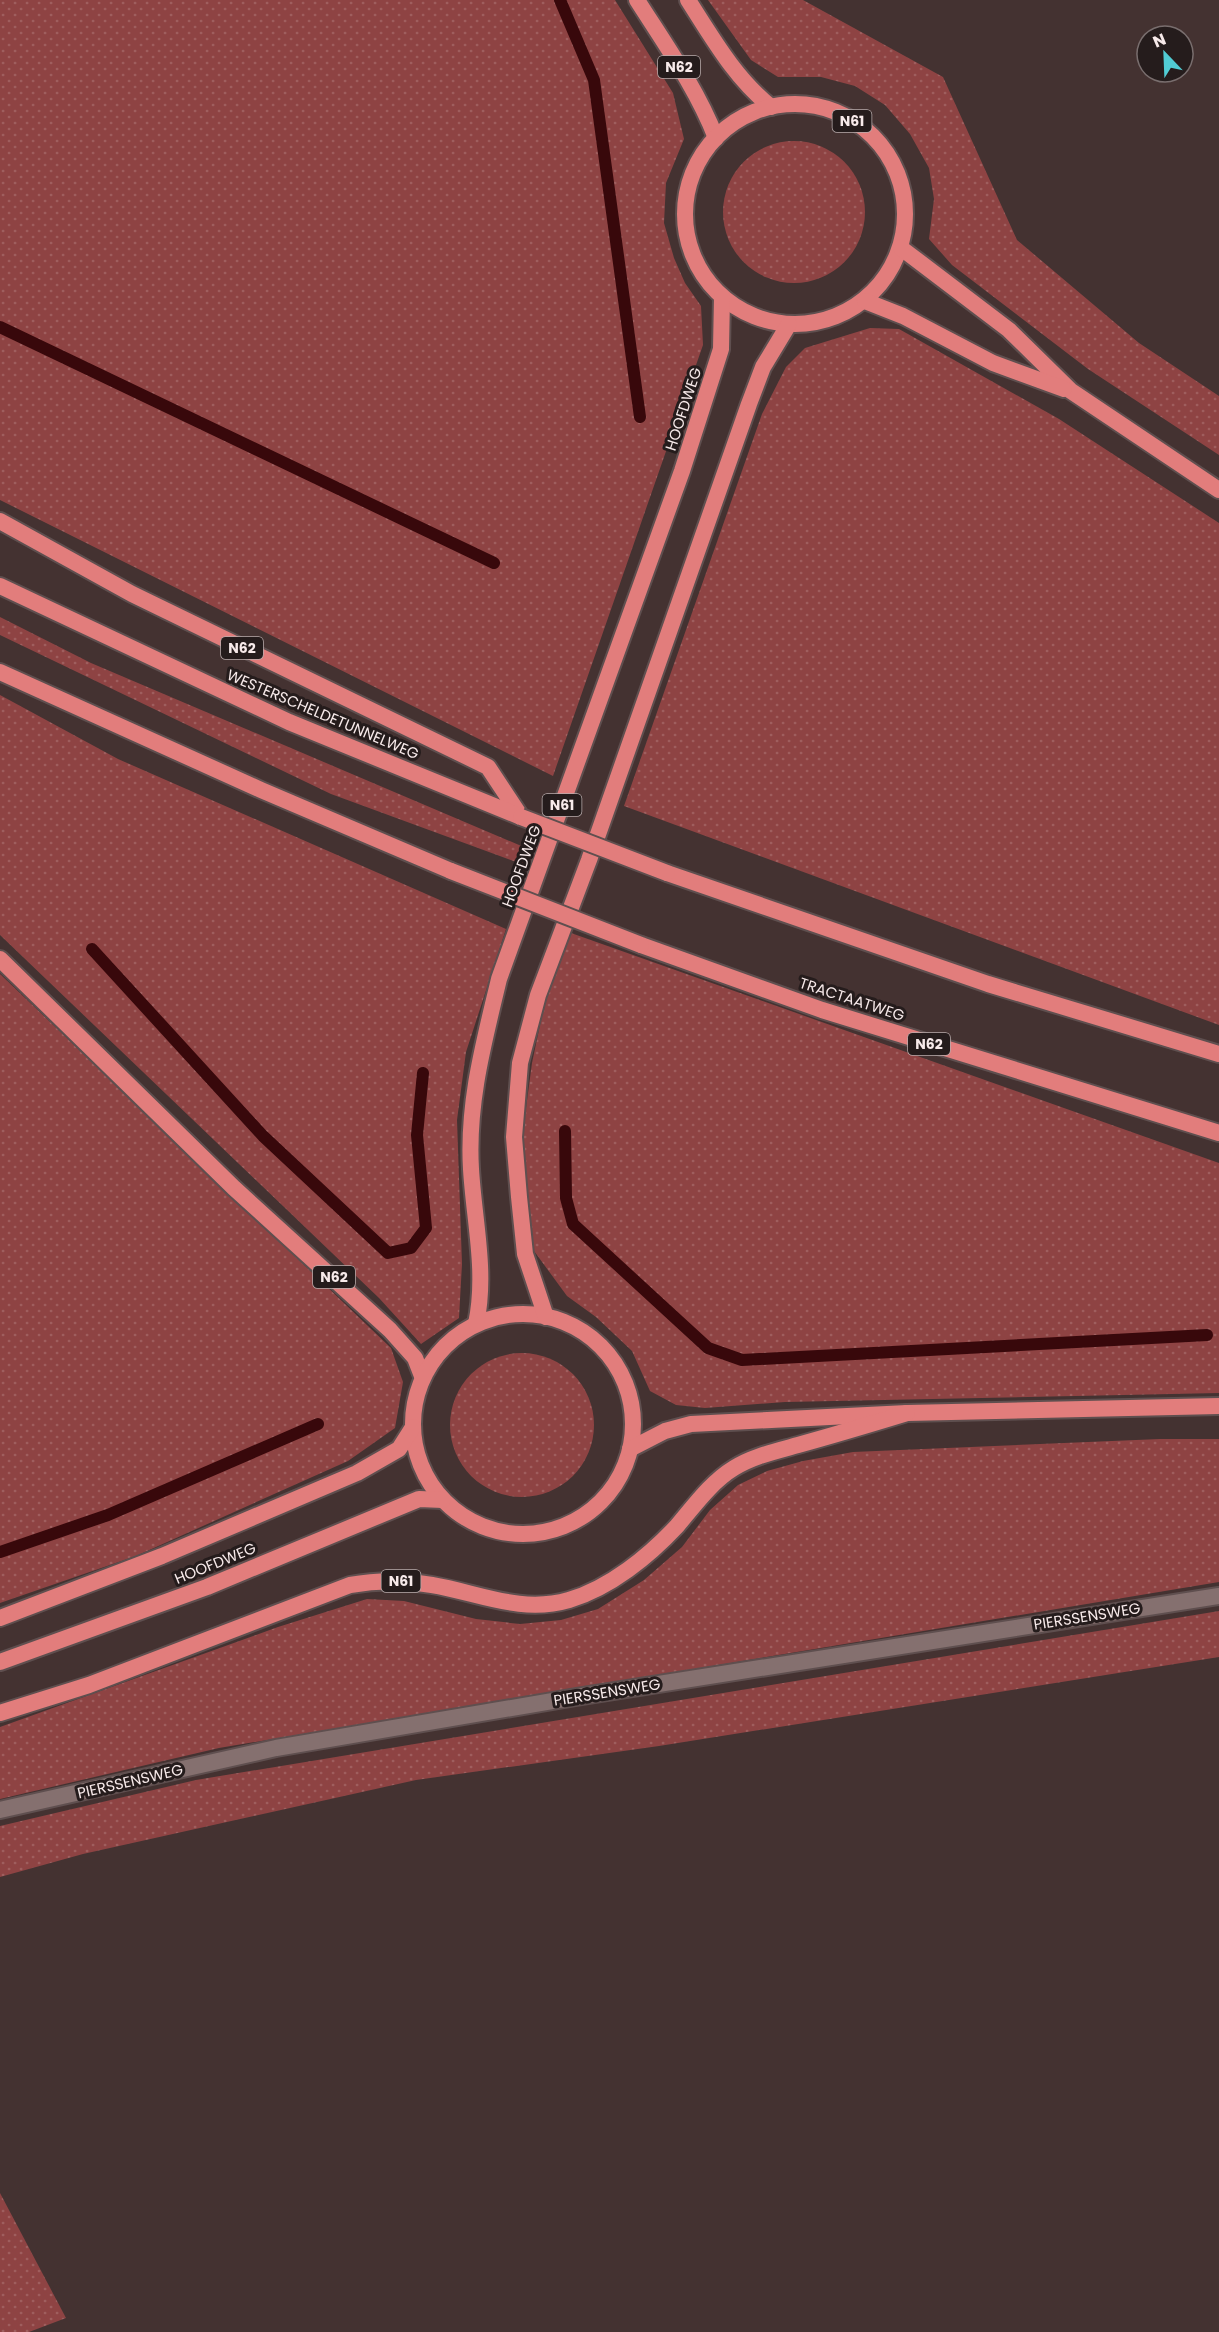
<svg xmlns="http://www.w3.org/2000/svg" width="1219" height="2332" viewBox="0 0 1219 2332" font-family="Poppins,sans-serif">
	<style>
		.grass { fill: url(#grass-dots) }
		.lines { fill: none; stroke-linecap: round; stroke-linejoin: round }
		.stream { stroke: #38080b; stroke-width: 12 }
		.minor-casing { stroke: #5f4f4f; stroke-width: 20 }
		.trunk-casing { stroke: #5f4f4f; stroke-width: 20 }
		.minor { stroke: #85706f; stroke-width: 16 }
		.trunk { stroke: #e27d7c; stroke-width: 16 }
		.trunk-bridge-casing { stroke: #5f4f4f; stroke-width: 20; stroke-linecap: butt }
		.trunk-bridge { stroke: #e27d7c; stroke-width: 16 }
		.labels { text-anchor: middle; dominant-baseline: central; stroke-width: 6; stroke-linejoin: round; paint-order: stroke }
		.shield { fill: #251c1c; stroke: #b8acac; stroke-width: 1.5 }
		.shield-label { font-size: 14px; font-weight: bold; fill: #f7eaea }
		.street-label { font-size: 15px; fill: #f7eaea; stroke: #251c1c }
	</style>
	<defs>
		<pattern id="grass-dots" width="8" height="8" patternUnits="userSpaceOnUse" patternTransform="scale(1.5)"><rect width="8" height="8" fill="#8e4343"/><path d="M2 2h.1M6 6h.1" fill="none" stroke="#9f5e5e" stroke-width="1.8" stroke-linecap="round"/></pattern>
	</defs>
	<rect width="100%" height="100%" fill="#443231"/>
	<g class="grass">
		<polygon points="0,0 615,0 673,93 684,139 666,183 664,223 674,258 685,283 701,306 703,345 553,776 0,500"/>
		<polygon points="708,0 803,0 943,77 1017,240 1139,343 1219,396 1219,455 1088,369 952,265 929,239 934,199 929,168 910,134 885,105 855,86 821,77 778,77 751,60"/>
		<circle cx="794" cy="212" r="71"/>
		<polygon points="870,328 899,329 1059,419 1219,523 1219,1025 624,806 762,414 786,367 805,348"/>
		<polygon points="0,617 91,663 533,851 527,866 331,794 0,635"/>
		<polygon points="0,695 118,759 506,929 466,1052 457,1120 462,1264 459,1318 421,1344 379,1298 0,935"/>
		<polygon points="571,933 1219,1163 1219,1393 785,1402 705,1408 676,1405 650,1391 632,1351 596,1317 567,1296 534,1251 522,1138 532,1063 546,996"/>
		<polygon points="0,974 391,1348 403,1382 395,1428 348,1461 136,1556 0,1603"/>
		<circle cx="522" cy="1425" r="72"/>
		<polygon points="1160,1439 1219,1439 1219,1582 219,1748 0,1799 0,1727 278,1627 367,1599 404,1601 476,1619 520,1624 561,1620 598,1609 644,1580 682,1547 710,1510 738,1485 767,1471 803,1461 853,1452"/>
		<polygon points="1219,1611 1219,1657 659,1746 416,1780 83,1854 0,1877 0,1826 196,1780"/>
		<polygon points="0,2193 66,2318 29,2332 0,2332"/>
	</g>
	<g class="lines">
		<g class="stream">
			<polyline points="560,0 594,80 640,417"/>
			<polyline points="0,327 494,563"/>
			<polyline points="92,949 263,1136 388,1253 411,1248 426,1228 417,1135 423,1073"/>
			<polyline points="565,1131 566,1198 573,1224 708,1348 742,1360 1207,1335"/>
			<polyline points="0,1552 108,1515 318,1424"/>
		</g>
		<defs>
			<polyline id="minor" points="0,1810 276,1748 576,1697 1219,1596"/>
			<g id="trunk">
				<path d="M637,0C665,44 697,89 716,138"/>
				<path d="M688,0C713,39 735,78 771,107"/>
				<circle cx="795" cy="214" r="110"/>
				<polyline points="901,248 1009,330 1071,391 1219,490"/>
				<polyline points="865,301 903,316 993,363 1064,389"/>
				<polyline points="0,521 132,594 488,767 521,817"/>
				<polyline points="0,586 289,722 521,817"/>
				<polyline points="0,672 261,790 451,871"/>
				<polyline points="667,873 988,984 1219,1054"/>
				<polyline points="641,945 822,1010 1219,1133"/>
				<polyline points="0,959 234,1188 390,1330 415,1358 422,1376"/>
				<circle cx="523" cy="1424" r="110"/>
				<polyline points="546,1317 525,1254 519,1197 514,1137 520,1063 538,995 589,860 749,404 763,367 789,324"/>
				<path d="M476,1324C487,1272 474,1221 471,1169C467,1103 484,1042 499,979L682,471L721,349L722,297"/>
				<polyline points="630,1449 665,1431 691,1424 907,1413 1219,1406"/>
				<polyline points="0,1618 162,1556 357,1473 399,1449 413,1427"/>
				<polyline points="0,1662 207,1587 419,1499 443,1500"/>
				<path d="M0,1713L89,1685L350,1585C378,1580 404,1580 432,1585C479,1593 521,1614 569,1600C610,1588 649,1556 677,1526C694,1506 711,1482 734,1468C753,1456 777,1451 798,1445C834,1435 871,1424 907,1413"/>
			</g>
		</defs>
		<use href="#minor" class="minor-casing"/>
		<use href="#trunk" class="trunk-casing"/>
		<use href="#minor" class="minor"/>
		<use href="#trunk" class="trunk"/>
		<defs>
			<g id="trunk-bridge">
				<polyline points="521,817 667,873"/>
				<polyline points="451,871 641,945"/>
			</g>
		</defs>
		<use href="#trunk-bridge" class="trunk-bridge-casing"/>
		<use href="#trunk-bridge" class="trunk-bridge"/>
	</g>
	<g class="labels">
		<g class="shield">
			<rect x="658" y="56" width="42" height="22" rx="4.5"/>
			<rect x="832.5" y="110" width="39" height="22" rx="4.5"/>
			<rect x="221" y="637" width="42" height="22" rx="4.5"/>
			<rect x="542.5" y="794" width="39" height="22" rx="4.5"/>
			<rect x="908" y="1033" width="42" height="22" rx="4.5"/>
			<rect x="313" y="1266" width="42" height="22" rx="4.5"/>
			<rect x="381.5" y="1570" width="39" height="22" rx="4.5"/>
		</g>
		<g class="shield-label">
			<text x="679" y="67">N62</text>
			<text x="852" y="121">N61</text>
			<text x="242" y="648">N62</text>
			<text x="562" y="805">N61</text>
			<text x="929" y="1044">N62</text>
			<text x="334" y="1277">N62</text>
			<text x="401" y="1581">N61</text>
		</g>
		<g class="street-label">
			<text transform="translate(683 409) rotate(-72)">HOOFDWEG</text>
			<text transform="translate(323 714) rotate(23)">WESTERSCHELDETUNNELWEG</text>
			<text transform="translate(521 866) rotate(-70)">HOOFDWEG</text>
			<text transform="translate(852 999) rotate(18)">TRACTAATWEG</text>
			<text transform="translate(215 1563) rotate(-22)">HOOFDWEG</text>
			<text transform="translate(1087 1616) rotate(-9)">PIERSSENSWEG</text>
			<text transform="translate(607 1692) rotate(-9)">PIERSSENSWEG</text>
			<text transform="translate(130 1781) rotate(-13)">PIERSSENSWEG</text>
		</g>
	</g>
	<g transform="translate(1165 54) rotate(337)"><circle r="28" fill="#251c1c" stroke="#796e6e" stroke-width="1.5"/>
	<path d="M0-4.5L10 22L0 15L-10 22Z" fill="#51ccd4"/>
	<text y="-9" font-size="16" font-weight="bold" text-anchor="middle" fill="#f7eaea">N</text>
	</g>
</svg>
